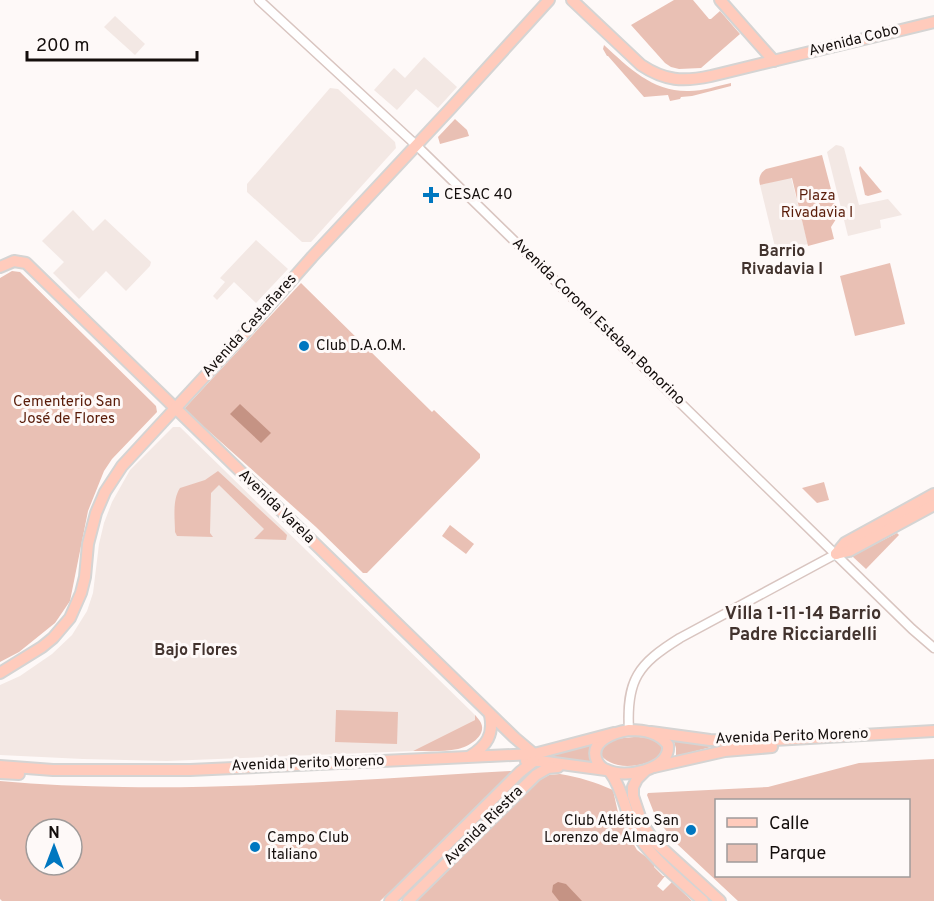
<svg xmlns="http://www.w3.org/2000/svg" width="934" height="901" viewBox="0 0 934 901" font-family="Overpass,sans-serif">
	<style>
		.built { fill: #f3e8e4 }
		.green { fill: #e9c0b4; fill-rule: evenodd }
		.water { fill: #c59384 }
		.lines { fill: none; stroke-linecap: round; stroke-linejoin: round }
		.minor-casing { stroke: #d9c5c0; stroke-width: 11 }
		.major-casing { stroke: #d5d4d3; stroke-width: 14 }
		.minor { stroke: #fff; stroke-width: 8 }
		.major { stroke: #ffcbbc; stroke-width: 10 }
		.poi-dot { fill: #0077c0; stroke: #fef9f8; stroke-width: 2 }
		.labels { text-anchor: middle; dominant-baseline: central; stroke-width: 6; stroke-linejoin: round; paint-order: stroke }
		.street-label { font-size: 15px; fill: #140e0c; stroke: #fef9f8 }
		.poi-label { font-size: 15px; fill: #140e0c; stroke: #fef9f8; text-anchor: start }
		.park-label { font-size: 15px; fill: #591c09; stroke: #fef9f8 }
		.neighbourhood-label { font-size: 16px; font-weight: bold; fill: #42332e; stroke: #fef9f8 }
		.quarter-label { font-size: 18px; font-weight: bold; fill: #42332e; stroke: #fef9f8 }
	</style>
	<rect width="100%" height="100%" fill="#fef9f8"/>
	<g class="built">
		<polygon points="115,16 145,44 135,55 104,27"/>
		<polygon points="424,57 457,87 438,108 416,89 397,110 374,90 394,68 405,78"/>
		<polygon points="330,88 338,89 395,142 396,148 311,242 302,242 247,192 247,184"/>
		<polygon points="836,145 841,146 844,148 859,205 888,199 902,215 880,220 881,228 848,236 827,152"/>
		<polygon points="791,177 808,244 776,251 760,185"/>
		<polygon points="73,210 93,231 105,219 151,262 150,266 126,291 106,271 79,299 53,273 64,262 42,241"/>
		<polygon points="256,240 288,269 256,303 234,282 217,300 213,296 225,282 220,278"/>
		<polygon points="173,427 180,427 475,715 475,720 413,751 167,761 83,759 0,755 0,685 20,676 52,654 72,635 87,611 93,593 99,544 104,523 112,502 130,470"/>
	</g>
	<g class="green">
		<polygon points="674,0 693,0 709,19 711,19 720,11 740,34 701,68 679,69 671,67 665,63 631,25"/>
		<path d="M604,45C629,68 653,92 689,91C703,91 717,86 731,83V86L692,96L681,97L680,99L670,101L668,95L644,97L608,56H607L603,49Z"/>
		<polygon points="455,119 467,130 469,136 440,144 438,137"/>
		<path d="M822,155L838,216L831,227L834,239L808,246L792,178L760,185C758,178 760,173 766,169Z"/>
		<polygon points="860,166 861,167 882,192 868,196 865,195 859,168"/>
		<polygon points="890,263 905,324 855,336 840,276"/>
		<polygon points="12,271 20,272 156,406 157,412 112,459 104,471 88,511 70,601 55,623 19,652 0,662 0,278"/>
		<polygon points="301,283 432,412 434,410 480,454 480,458 367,573 363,573 316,527 184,409"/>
		<path d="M218,471L284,532L287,535L286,540L254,539L264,529L219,485L211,493L210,533L213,537L177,536L175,532C175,519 172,500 180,488L205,480Z"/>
		<polygon points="824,482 829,500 817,503 802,488"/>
		<polygon points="450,525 474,544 466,554 442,536"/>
		<polygon points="897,533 899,535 866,569 852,556"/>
		<polygon points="336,710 398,712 397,744 335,742"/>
		<path d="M475,715C476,716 481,722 481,723C487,736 468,747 458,749C444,752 428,751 413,751L475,720Z"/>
		<path d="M634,737C648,737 668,738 660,757C642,767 614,772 600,754C603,739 621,738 634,737Z"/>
		<polygon points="673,739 719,745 676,756 676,748"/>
		<polygon points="592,741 590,751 596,765 541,757"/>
		<path d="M934,759V901H738L676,843L656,818L647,795L648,793L768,787L859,763ZM716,800H908V876H716Z"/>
		<path d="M511,771L513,776L380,901H2L0,899V781C41,785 82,786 123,787C252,789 382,778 511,771ZM36,829H72V865H36Z"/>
		<path d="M560,774C579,777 595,782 613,790L619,817L626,831L637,850L654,863V867L663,876H665L657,886L663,891L672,882L692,901H417L538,781L549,775Z"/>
	</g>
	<g class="water">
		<polygon points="240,404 271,433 261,443 230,414"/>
		<polygon points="558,882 566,884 582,901 559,901 552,892 553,885"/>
	</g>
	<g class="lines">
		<defs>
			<g id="minor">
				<polyline points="259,0 416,145 912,629 934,648"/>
				<path d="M629,730C626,680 638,664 680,638L836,554"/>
			</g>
			<g id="major">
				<path d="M572,0L641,65C665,81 683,82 711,76L934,22"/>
				<polyline points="720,0 774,61"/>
				<polyline points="0,267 14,261 26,263 515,738 534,754"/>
				<polyline points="836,554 845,543 934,494"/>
				<polyline points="836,554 849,551 934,505"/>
				<polyline points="0,673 42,647 53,638 70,618 81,593 85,577 88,544 96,513 105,492 122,466 243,335 312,257 451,108 549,0"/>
				<path d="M629,730C644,730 659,732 668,745C671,770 624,779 607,770C603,769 599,765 597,761C588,741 615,732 629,730Z"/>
				<polyline points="651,732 710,740 731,741 774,740 934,731"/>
				<path d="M470,756C487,746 494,734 490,715"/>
				<polyline points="526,761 539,761 606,770"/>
				<polyline points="0,766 53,770 190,770 534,754 614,733"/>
				<polyline points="654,767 725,751 772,747"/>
				<polyline points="645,771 637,779 633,787 633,796 642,823 654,841 720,901"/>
				<path d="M610,772C623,789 625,812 635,831C649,856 681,881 703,901"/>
				<polyline points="0,773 19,774"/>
				<polyline points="390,901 520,772 534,761"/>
				<polyline points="408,901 536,775 548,768 558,767"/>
			</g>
		</defs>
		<use href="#minor" class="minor-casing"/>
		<use href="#major" class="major-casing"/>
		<use href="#minor" class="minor"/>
		<use href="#major" class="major"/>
	</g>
	<g class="poi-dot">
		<path d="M428 186h6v6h6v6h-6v6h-6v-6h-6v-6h6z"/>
		<circle cx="304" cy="346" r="6"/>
		<circle cx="691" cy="830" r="6"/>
		<circle cx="255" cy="847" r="6"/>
	</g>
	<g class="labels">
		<g class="street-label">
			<text transform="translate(854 41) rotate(-14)">Avenida Cobo</text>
			<text transform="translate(598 322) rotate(44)">Avenida Coronel Esteban Bonorino</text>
			<text transform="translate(250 326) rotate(-48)">Avenida Castañares</text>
			<text transform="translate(276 507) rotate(44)">Avenida Varela</text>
			<text transform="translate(792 737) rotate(-2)">Avenida Perito Moreno</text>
			<text transform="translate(308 764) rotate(-2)">Avenida Perito Moreno</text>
			<text transform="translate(484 826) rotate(-45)">Avenida Riestra</text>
		</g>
		<g class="poi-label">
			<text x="444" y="195">CESAC 40</text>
			<text x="316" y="346">Club D.A.O.M.</text>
			<text x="679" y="821" text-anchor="end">Club Atlético San<tspan x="679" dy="17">Lorenzo de Almagro</tspan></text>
			<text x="267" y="838">Campo Club<tspan x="267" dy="17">Italiano</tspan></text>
		</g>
		<g class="park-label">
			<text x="817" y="196">Plaza<tspan x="817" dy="17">Rivadavia I</tspan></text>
			<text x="67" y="402">Cementerio San<tspan x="67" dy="17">José de Flores</tspan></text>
		</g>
		<g class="neighbourhood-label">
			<text x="782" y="252">Barrio<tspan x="782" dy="18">Rivadavia I</tspan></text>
			<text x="196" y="651">Bajo Flores</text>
		</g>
		<g class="quarter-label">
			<text x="803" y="614">Villa 1-11-14 Barrio<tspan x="803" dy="21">Padre Ricciardelli</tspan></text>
		</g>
	</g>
	<rect x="715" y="799" width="195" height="78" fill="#fef9f8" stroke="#a09b9a" stroke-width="1.5"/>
	<rect x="727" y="818" width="30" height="9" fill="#ffcbbc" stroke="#a09b9a" stroke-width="1.5"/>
	<text x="769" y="829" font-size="18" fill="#140e0c">Calle</text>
	<rect x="727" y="844" width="30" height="18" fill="#e9c0b4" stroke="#a09b9a" stroke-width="1.5"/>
	<text x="769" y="859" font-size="18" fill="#140e0c">Parque</text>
	<g transform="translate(54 847)"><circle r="28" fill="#fef9f8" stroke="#a09b9a" stroke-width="1.5"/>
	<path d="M0-4.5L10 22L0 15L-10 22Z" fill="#0077c0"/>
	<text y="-9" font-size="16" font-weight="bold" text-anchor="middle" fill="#140e0c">N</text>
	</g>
	<path d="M27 51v9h170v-9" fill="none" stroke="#140e0c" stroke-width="3"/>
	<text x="36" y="51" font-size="18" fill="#140e0c" stroke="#fef9f8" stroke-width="4.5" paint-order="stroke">200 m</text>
</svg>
